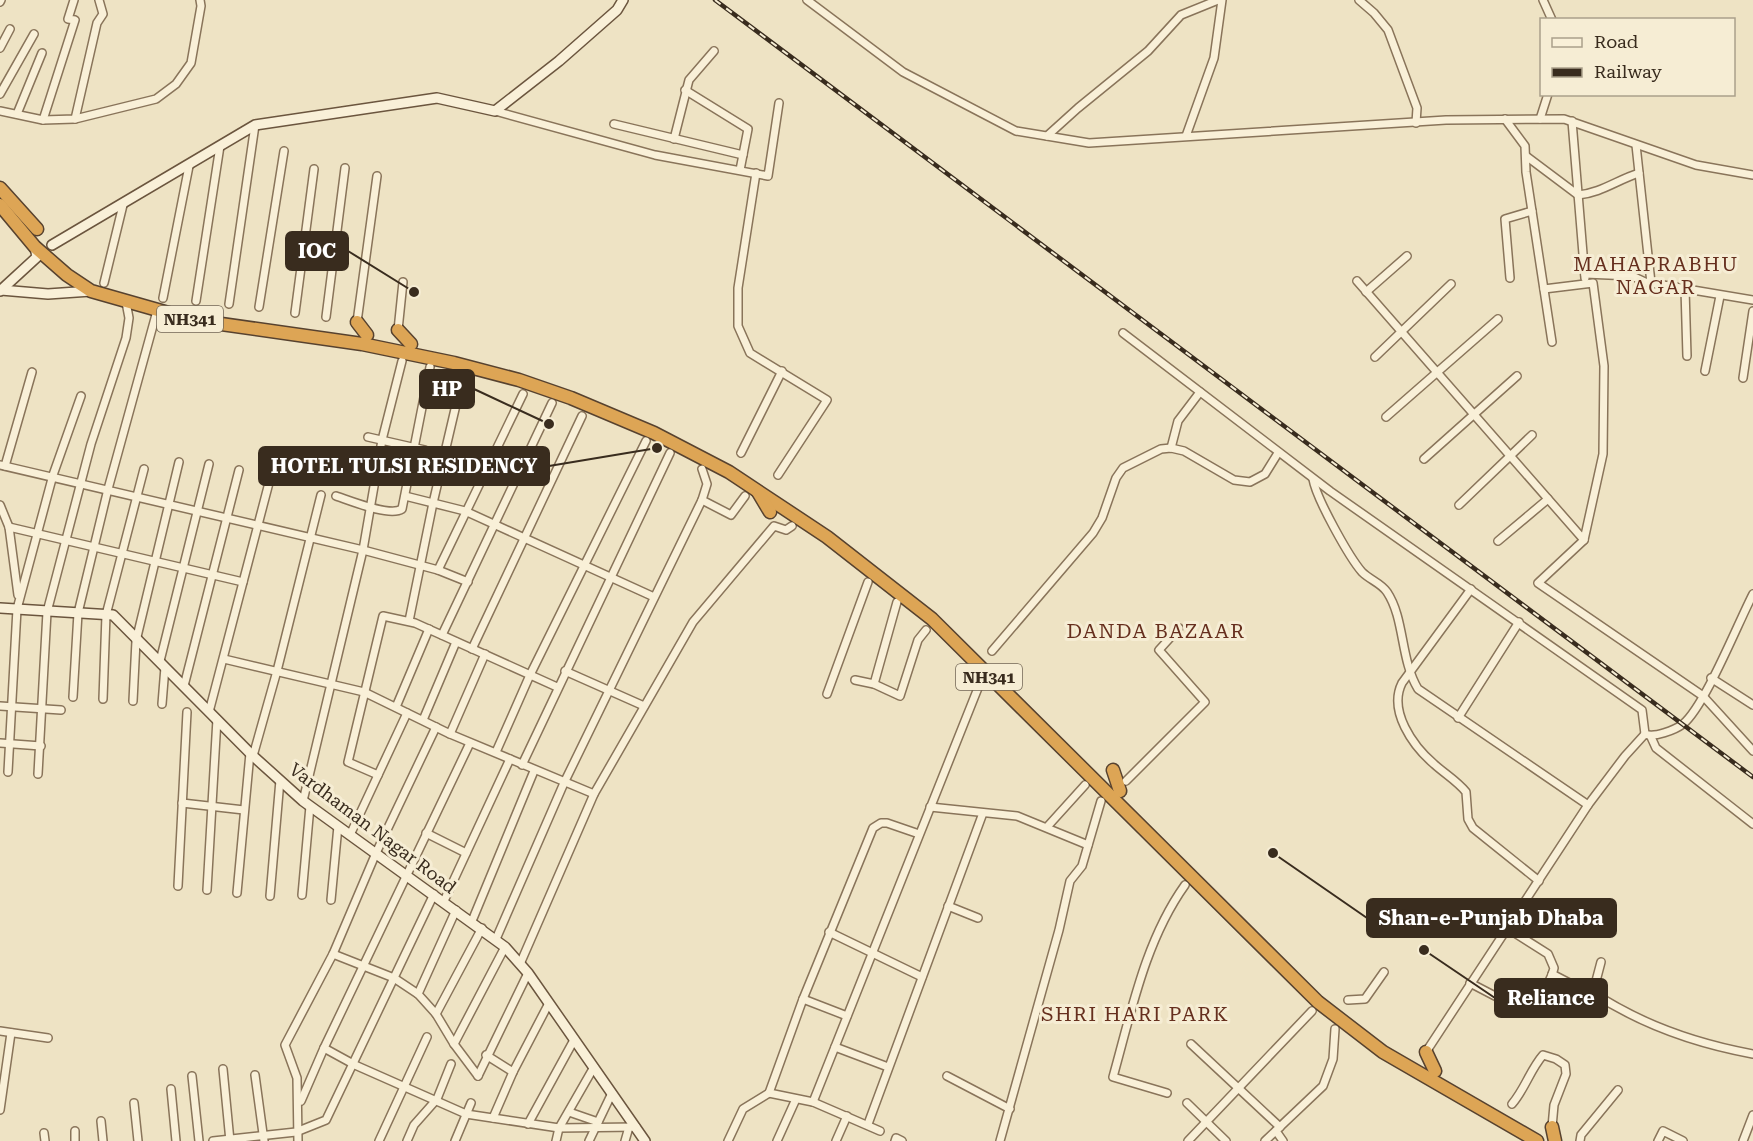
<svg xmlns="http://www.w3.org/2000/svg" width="1753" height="1141" viewBox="0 0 1753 1141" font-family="'Roboto Serif',serif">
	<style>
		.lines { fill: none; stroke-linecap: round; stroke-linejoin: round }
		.street-casing { stroke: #89745a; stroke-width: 10 }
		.secondary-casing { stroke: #6b553e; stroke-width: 12 }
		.highway-casing { stroke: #57422f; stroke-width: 15 }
		.street { stroke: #f9f0d8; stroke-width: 7 }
		.secondary { stroke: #f9f0d8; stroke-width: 9 }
		.highway { stroke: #dda555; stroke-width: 12 }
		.rail-casing { stroke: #392c1e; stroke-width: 4.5 }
		.rail { stroke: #f6edd4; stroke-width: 2; stroke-dasharray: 7; stroke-linecap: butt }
		.labels { text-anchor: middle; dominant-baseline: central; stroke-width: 6; stroke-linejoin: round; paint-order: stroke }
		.shield { fill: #f6edd4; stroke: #726655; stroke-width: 1.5 }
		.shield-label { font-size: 16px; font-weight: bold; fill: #392c1e }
		.street-label { font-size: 18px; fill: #392c1e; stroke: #f6edd4 }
		.neighbourhood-label { font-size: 20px; letter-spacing: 1.5px; fill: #662f1e; stroke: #f6edd4 }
		.leader { fill: none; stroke: #392c1e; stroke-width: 2 }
		.callout-dot { fill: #392c1e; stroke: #f6edd4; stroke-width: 2 }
		.callout { fill: #392c1e; stroke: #392c1e; stroke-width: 2 }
		.callout-label { font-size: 20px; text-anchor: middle; font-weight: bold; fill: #fff }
	</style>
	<rect width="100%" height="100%" fill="#eee3c4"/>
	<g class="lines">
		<defs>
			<g id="street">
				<polyline points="807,0 903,72 1016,131 1089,143 1446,120 1564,119 1696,165 1753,175"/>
				<polyline points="1359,0 1374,13 1388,30 1417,108 1416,123"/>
				<polyline points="1543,0 1552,20"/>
				<polyline points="0,2 1,0"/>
				<polyline points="0,48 10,29"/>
				<polyline points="685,90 748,129 740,170"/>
				<polyline points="0,94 34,34"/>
				<polyline points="0,111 43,120 75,119 156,99 176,84 191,63 201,6 200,0"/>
				<polyline points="495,111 655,155 768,176 779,103"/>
				<polyline points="17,114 42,53"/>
				<polyline points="75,119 97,23 103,14 99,0"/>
				<polyline points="1505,119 1525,146 1526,172 1552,342"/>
				<polyline points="1540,119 1548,94"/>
				<polyline points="43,120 75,20 68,19 74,0"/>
				<polyline points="1572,121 1585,278"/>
				<polyline points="614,124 743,155"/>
				<polyline points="1047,136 1078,108 1148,51 1181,15 1218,0"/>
				<polyline points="1186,136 1214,58 1222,0"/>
				<polyline points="674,139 689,80 714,51"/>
				<polyline points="1636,145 1651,283"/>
				<path d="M1526,156L1578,195C1601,193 1617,180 1639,173"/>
				<polyline points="756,173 738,288 738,326 750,353 827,400 778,475"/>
				<polyline points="1585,274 1632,276 1645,282 1753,300"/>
				<polyline points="1510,278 1505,219 1532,211"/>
				<polyline points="1357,281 1584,540"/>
				<polyline points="104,283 123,205"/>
				<polyline points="1544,289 1593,283 1604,366 1603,454 1584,540 1538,583 1703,696 1753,751"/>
				<polyline points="1685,289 1687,356"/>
				<polyline points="1366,292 1407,256"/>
				<polyline points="163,298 189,166"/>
				<polyline points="196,301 220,146"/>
				<polyline points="229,304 255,125"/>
				<polyline points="259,307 284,151"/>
				<polyline points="295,313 314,169"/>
				<polyline points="326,317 345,168"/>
				<polyline points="357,322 377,176"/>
				<polyline points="398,330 403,282"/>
				<polyline points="1123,333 1330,491 1642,710 1645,734"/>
				<polyline points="1375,357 1451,284"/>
				<polyline points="1705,371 1720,296"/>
				<polyline points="1743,378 1753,311"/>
				<polyline points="1386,417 1498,319"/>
				<polyline points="368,437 425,450 442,465 480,479"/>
				<polyline points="1171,448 1178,421 1200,392"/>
				<polyline points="741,453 782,371"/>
				<polyline points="1424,459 1517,376"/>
				<polyline points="0,465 363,550 438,570 468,582"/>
				<polyline points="5,466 32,372"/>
				<path d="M1313,479C1316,498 1349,557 1362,572C1370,580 1381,583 1387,592C1405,619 1400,659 1418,689L1588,805"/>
				<path d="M336,496C351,501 390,517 402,509L430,367"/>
				<polyline points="405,496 465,511 654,597"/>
				<polyline points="702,500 731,515 745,496"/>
				<polyline points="0,505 9,527 18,595"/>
				<polyline points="1459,505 1532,435"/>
				<polyline points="9,527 243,582"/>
				<polyline points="1498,541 1548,499"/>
				<polyline points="438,570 523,394"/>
				<path d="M1471,589L1402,683C1388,711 1413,746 1434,764C1445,774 1457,781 1466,792L1468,819L1473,828L1539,881"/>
				<polyline points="409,621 433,503 463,375"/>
				<polyline points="442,635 552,403"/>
				<polyline points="472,649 582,416"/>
				<polyline points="992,651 1093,533 1102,518 1116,478 1123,468 1161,449 1171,448 1184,451 1234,480 1250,482 1265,474 1278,453"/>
				<polyline points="224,659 364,692 450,734 594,794"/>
				<polyline points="160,661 209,464"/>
				<polyline points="565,671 644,706"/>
				<polyline points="1711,678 1753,705"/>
				<polyline points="855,680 874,684 900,696 918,640 926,630"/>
				<polyline points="874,684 897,602"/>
				<polyline points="184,686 239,470"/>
				<polyline points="827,694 868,582"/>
				<polyline points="73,697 78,613 108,489 157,311"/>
				<polyline points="103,699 106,615 144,469"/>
				<polyline points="133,701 136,641 179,462"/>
				<polyline points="162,704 165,667"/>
				<polyline points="0,706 61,710"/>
				<polyline points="396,707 429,629"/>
				<polyline points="209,712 270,479"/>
				<polyline points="1458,718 1519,622"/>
				<polyline points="423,720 456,642"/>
				<polyline points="450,734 485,654"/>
				<path d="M1645,734C1654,738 1675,730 1683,724C1705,706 1738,623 1753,594"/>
				<polyline points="1651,737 1656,748 1753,824"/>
				<polyline points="0,743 41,746"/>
				<polyline points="496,752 530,675 646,441"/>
				<polyline points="253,756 277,671 321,495"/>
				<polyline points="522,765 670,453"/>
				<polyline points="8,772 17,609 53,475 81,396"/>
				<polyline points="38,774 47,612 91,444 126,338 129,318 126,302"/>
				<polyline points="378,775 348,762 383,616 415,623 557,687"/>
				<polyline points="1126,781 1205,702 1159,650 1179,628"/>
				<polyline points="303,801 363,550 382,440 402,361"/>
				<polyline points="182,803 244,810"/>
				<polyline points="930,807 1017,816 1088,845"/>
				<polyline points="1047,827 1085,785"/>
				<polyline points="426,833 466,853"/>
				<polyline points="350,835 407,713"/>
				<polyline points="178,886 187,712"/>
				<polyline points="207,890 217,719"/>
				<polyline points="237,893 250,753"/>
				<polyline points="302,895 310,806"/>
				<polyline points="270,896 280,780"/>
				<polyline points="331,900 338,826"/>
				<polyline points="444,901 510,759"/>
				<polyline points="948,906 978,918"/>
				<polyline points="472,921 534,771"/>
				<polyline points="829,932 922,977"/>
				<polyline points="496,939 564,783 702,500 707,484 702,469"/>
				<polyline points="333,954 394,978 418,994 436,1014 454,1044 478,1076"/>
				<polyline points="520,964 594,794 693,622 774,526 786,530 792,526"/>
				<polyline points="1552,974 1581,989 1589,990 1596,981 1601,962"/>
				<path d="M1470,983L1518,1008C1534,1006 1551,983 1554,968L1548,954L1507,928"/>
				<path d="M1589,990C1639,1024 1693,1043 1753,1054"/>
				<polyline points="418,994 456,910"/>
				<polyline points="803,999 847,1016"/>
				<polyline points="1348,1000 1365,999 1384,972"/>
				<polyline points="436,1014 482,928"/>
				<polyline points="0,1031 48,1038"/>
				<polyline points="454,1044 505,947"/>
				<polyline points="1191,1044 1280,1127"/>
				<polyline points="835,1047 888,1067"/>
				<polyline points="324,1048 355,1065 466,1114 559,1128 636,1127"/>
				<polyline points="1426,1052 1588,805 1625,756 1645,734"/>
				<polyline points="486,1055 513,1072"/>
				<polyline points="223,1069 230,1141"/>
				<polyline points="255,1075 264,1141"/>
				<polyline points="192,1076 199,1141"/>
				<polyline points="478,1076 528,973"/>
				<polyline points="947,1076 1010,1109"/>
				<polyline points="171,1089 176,1141"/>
				<polyline points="769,1093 813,1102 880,1131"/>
				<path d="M1167,1093L1113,1077C1131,1013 1145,941 1185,885"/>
				<polyline points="301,1101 324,1048 470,743"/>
				<polyline points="813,1102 980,683"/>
				<polyline points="134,1103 138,1141"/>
				<polyline points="1187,1103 1226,1141"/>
				<path d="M1512,1104C1525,1089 1530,1070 1543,1055L1556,1059L1565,1065L1566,1074L1554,1105L1552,1127"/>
				<polyline points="0,1110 11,1033"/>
				<polyline points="569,1112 598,1122"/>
				<polyline points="493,1118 513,1072 549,1003"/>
				<polyline points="101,1121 103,1141"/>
				<polyline points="528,1124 574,1040"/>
				<polyline points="868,1124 983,813"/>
				<polyline points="75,1131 75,1141"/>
				<polyline points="1276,1131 1283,1141"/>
				<polyline points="44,1133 45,1141"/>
				<polyline points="213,1141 296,1132 326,1120 434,894"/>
				<polyline points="298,1141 297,1078 285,1045 333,954 376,853 436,727"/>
				<polyline points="379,1141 427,1037"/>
				<polyline points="407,1141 414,1125 437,1099 451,1064"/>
				<polyline points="455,1141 471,1103"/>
				<polyline points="556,1141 559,1128 594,1067"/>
				<polyline points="589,1141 612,1093"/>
				<polyline points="625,1141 629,1127"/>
				<polyline points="728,1141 743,1109 769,1093 803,999 873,828 881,823 887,823 919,834"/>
				<polyline points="777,1141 796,1099"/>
				<polyline points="836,1141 847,1116"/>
				<polyline points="895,1141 896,1138 902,1141"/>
				<polyline points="1000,1141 1059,930 1070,881 1082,866 1101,801"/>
				<polyline points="1188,1141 1312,1011"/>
				<polyline points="1265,1141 1323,1086 1333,1059 1335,1029"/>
				<polyline points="1580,1141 1581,1135 1618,1090"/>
				<polyline points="1658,1141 1663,1131 1683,1141"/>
				<polyline points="1743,1141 1753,1115"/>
			</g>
			<g id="secondary">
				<polyline points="52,245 255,125 437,98 495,111 559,61 617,10 623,0"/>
				<polyline points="1,290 48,294 91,291"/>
				<polyline points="0,291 37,257 35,247"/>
				<polyline points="0,608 113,615 253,756 303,801 505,947 528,973 645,1141"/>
			</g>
			<g id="highway">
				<polyline points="0,188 37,229"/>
				<polyline points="0,205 35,247 67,275 91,291 193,320 362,344 454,363 519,380 571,398 654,433 729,472 827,537 932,619 1318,1002 1383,1052 1537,1141"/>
				<polyline points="357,322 367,335"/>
				<polyline points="398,330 411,344"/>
				<polyline points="758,492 770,512"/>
				<polyline points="1113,770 1120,791"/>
				<polyline points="1426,1052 1435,1071"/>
				<polyline points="1552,1127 1555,1141"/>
			</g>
		</defs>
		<use href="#street" class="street-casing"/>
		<use href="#secondary" class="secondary-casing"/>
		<use href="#highway" class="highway-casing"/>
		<use href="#street" class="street"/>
		<use href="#secondary" class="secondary"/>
		<use href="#highway" class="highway"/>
		<defs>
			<polyline id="rail" points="715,0 1753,777"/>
		</defs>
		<use href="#rail" class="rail-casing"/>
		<use href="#rail" class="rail"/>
	</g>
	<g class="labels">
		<g class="shield">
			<rect x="157" y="306" width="66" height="26" rx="4.5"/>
			<rect x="956" y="664" width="66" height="26" rx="4.5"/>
		</g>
		<g class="shield-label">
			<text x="190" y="319">NH341</text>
			<text x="989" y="677">NH341</text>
		</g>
		<g class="street-label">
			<text transform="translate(373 828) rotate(37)">Vardhaman Nagar Road</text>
		</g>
		<g class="neighbourhood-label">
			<text x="1656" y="264">MAHAPRABHU<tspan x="1656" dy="23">NAGAR</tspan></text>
			<text x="1156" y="631">DANDA BAZAAR</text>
			<text x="1135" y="1014">SHRI HARI PARK</text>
		</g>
	</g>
	<path class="leader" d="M414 292L348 251M549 424L474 389M657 448L549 466M1273 853L1367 918M1424 950L1495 998"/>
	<g class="callout-dot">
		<circle cx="414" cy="292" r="6"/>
		<circle cx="549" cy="424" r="6"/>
		<circle cx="657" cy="448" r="6"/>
		<circle cx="1273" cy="853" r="6"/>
		<circle cx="1424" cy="950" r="6"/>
	</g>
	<g class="callout">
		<rect x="286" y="232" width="62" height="38" rx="6"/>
		<rect x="420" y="370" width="54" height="38" rx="6"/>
		<rect x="259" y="447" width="290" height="38" rx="6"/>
		<rect x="1367" y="899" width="249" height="38" rx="6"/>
		<rect x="1495" y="979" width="112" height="38" rx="6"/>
	</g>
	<g class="callout-label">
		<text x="317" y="258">IOC</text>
		<text x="447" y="396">HP</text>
		<text x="404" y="473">HOTEL TULSI RESIDENCY</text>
		<text x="1491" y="925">Shan-e-Punjab Dhaba</text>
		<text x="1551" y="1005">Reliance</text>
	</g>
	<rect x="1540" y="18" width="195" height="78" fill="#f6edd4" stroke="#aaa08b" stroke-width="1.5"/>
	<rect x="1552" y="38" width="30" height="9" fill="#f9f0d8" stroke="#aaa08b" stroke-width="1.5"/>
	<text x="1594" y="48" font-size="18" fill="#392c1e">Road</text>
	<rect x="1552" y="68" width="30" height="9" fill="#392c1e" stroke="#aaa08b" stroke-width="1.5"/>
	<text x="1594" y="78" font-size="18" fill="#392c1e">Railway</text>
</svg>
